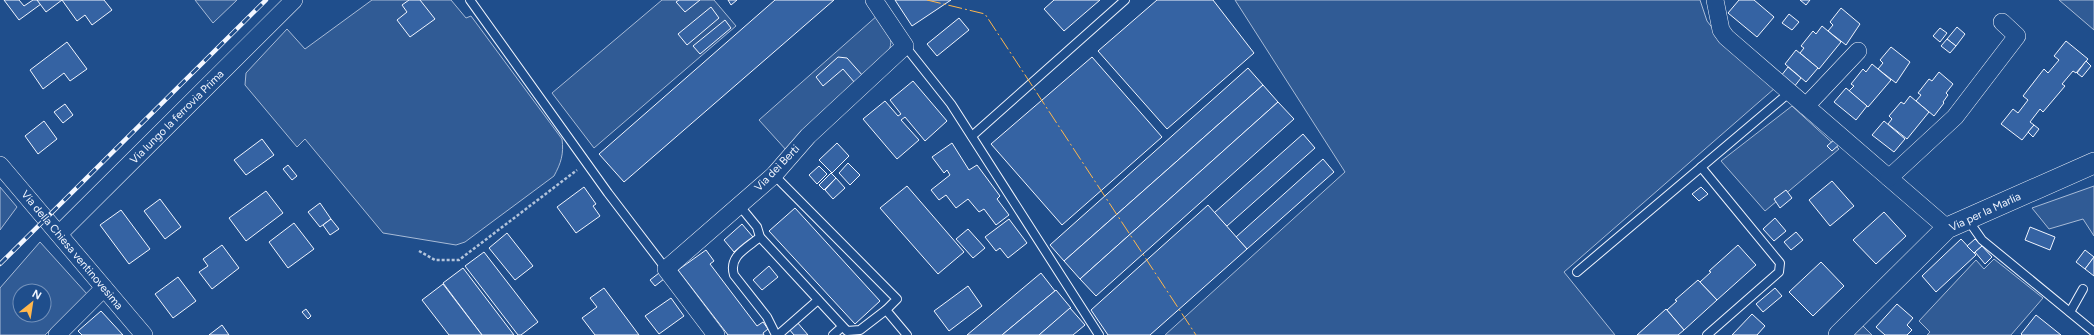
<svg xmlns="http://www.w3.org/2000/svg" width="2094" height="335" viewBox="0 0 2094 335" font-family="Figtree,sans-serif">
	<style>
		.green { fill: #305b95; stroke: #a8bbd7; fill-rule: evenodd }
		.building { fill: #3563a3; stroke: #f2f6ff }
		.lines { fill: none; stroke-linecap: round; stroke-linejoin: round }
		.service-casing { stroke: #f2f6ff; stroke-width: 10 }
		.minor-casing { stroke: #f2f6ff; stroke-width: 18 }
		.tertiary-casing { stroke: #f2f6ff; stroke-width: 22 }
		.path { stroke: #b3c4dc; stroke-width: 2.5; stroke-dasharray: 3 2; stroke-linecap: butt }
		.service { stroke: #1f4e8c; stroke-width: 8 }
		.minor { stroke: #1f4e8c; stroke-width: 17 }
		.tertiary { stroke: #1f4e8c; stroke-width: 21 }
		.rail-casing { stroke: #f2f6ff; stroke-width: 4.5 }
		.rail { stroke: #1f4e8c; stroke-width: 3; stroke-dasharray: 9; stroke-linecap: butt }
		.power { stroke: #ffb74d; stroke-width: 1; stroke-dasharray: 14 3 2 3; stroke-linecap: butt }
		.labels { text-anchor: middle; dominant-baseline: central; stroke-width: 3; stroke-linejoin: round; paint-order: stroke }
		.street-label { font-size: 11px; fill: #f2f6ff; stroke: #1f4e8c }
	</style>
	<rect width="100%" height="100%" fill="#1f4e8c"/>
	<g class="green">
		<polygon points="195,0 237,0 213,23"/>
		<path d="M372,0H451L466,18L471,16L562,139C564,154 561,163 554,176L465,242L456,245L383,233L305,139L297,147L245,85L246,73L287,29L305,49Z"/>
		<polygon points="662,0 714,0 736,26 594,148 552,93"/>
		<polygon points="1235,0 1700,0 1707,21 1731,52 1775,88 1564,272 1615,335 1165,335 1345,172"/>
		<polygon points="2059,0 2094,0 2094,30"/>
		<path d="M878,15C889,32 896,38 886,58L787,151L759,120Z"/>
		<polygon points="1792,106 1839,149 1765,211 1721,161"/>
		<polygon points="2094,186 2094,236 2083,219 2049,229 2032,208"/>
		<polygon points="0,187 17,207 0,230"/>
		<path d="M40,242L87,294L45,335H0V288ZM20,291H44V315H20Z"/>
		<polygon points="1994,259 2043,298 2011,335 1927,335 1930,332 1919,321 1976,260 1984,269"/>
		<polygon points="1862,325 1872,335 1852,335"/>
	</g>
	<g class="building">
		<polygon points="4,0 19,0 24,6 33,0 37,0 41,4 19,20"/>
		<polygon points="37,0 62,0 46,12"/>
		<polygon points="62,0 104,0 112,10 92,25 85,15 77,21"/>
		<polygon points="409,0 420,0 435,19 410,37 397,20 407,12 402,5"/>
		<polygon points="679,0 700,0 685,12 676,2"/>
		<polygon points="728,0 737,0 731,5"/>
		<polygon points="775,0 834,0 624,182 599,154"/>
		<polygon points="895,0 951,0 912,26"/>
		<polygon points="1054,0 1100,0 1064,31 1044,9"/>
		<polygon points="1157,0 1213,0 1254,53 1167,129 1098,51"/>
		<polygon points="1739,0 1754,0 1774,17 1757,37 1728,13"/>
		<polygon points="1800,0 1810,0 1806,5"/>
		<polygon points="711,7 719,18 687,45 678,34"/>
		<polygon points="1841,8 1860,24 1846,45 1828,31 1833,25 1830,22"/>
		<polygon points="1789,14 1799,22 1792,30 1782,23"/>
		<polygon points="959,18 969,30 937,56 927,44"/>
		<polygon points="725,20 731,28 700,54 693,46"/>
		<polygon points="1822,26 1841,42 1819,69 1800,53 1804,48 1801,46 1813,31 1816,34"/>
		<polygon points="1957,27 1965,34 1956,46 1947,39"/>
		<polygon points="1940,28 1947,33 1940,42 1933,36"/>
		<polygon points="1947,39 1956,46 1950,53 1941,46"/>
		<polygon points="2066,41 2088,59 2076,73 2073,71 2062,84 2065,86 2043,112 2040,109 2030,122 2034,125 2022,140 2001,124 2013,109 2018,113 2028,100 2023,96 2044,69 2048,73 2059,60 2054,56"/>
		<polygon points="67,42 87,69 70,81 64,73 43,89 30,70"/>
		<polygon points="1891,47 1910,62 1896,83 1878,69 1883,63 1880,60"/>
		<polygon points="1796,50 1818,68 1806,82 1785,64"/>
		<polygon points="838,57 847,58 863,76 855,83 843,69 823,86 816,77"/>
		<polygon points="1092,57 1162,137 1062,225 991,144"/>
		<polygon points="2086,61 2091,66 2082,77 2077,73"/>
		<polygon points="1872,64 1891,80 1868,107 1849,91 1854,86 1851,84 1863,69 1866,72"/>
		<polygon points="1788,67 1801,78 1794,87 1781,76"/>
		<polygon points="1248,68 1263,85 1064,261 1050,245"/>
		<polygon points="1939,72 1953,84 1946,93 1948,95 1943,102 1944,103 1934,116 1916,101 1921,95 1918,93 1929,79 1932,81"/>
		<polygon points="913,81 947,121 925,141 905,117 901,120 919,140 897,159 863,119 885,101 898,116 901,114 890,100"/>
		<polygon points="1263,85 1278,102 1080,279 1064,261"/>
		<polygon points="1846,88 1867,106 1856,120 1834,102"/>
		<polygon points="1910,96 1929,112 1907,139 1888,124 1892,119 1889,116 1901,102 1904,104"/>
		<polygon points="1278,102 1294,119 1096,296 1080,279"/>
		<polygon points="65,104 73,115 63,123 54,112"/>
		<polygon points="44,121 57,139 38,154 25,136"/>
		<polygon points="1884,121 1905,139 1894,152 1872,135"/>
		<polygon points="2034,125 2039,129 2033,137 2028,132"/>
		<polygon points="1303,134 1315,148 1227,226 1214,213"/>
		<polygon points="1836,138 1841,143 1832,151 1827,146"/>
		<polygon points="262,139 274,155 246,175 234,160"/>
		<polygon points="837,143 849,156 832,173 819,160"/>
		<polygon points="952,143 969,170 977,165 1000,196 997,199 1009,215 996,225 984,209 979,212 968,199 956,208 946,195 939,200 931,190 950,175 947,170 944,173 932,157"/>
		<polygon points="1323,159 1334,172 1247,249 1236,237"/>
		<polygon points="848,163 860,175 850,185 839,173"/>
		<polygon points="288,165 297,176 292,180 283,169"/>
		<polygon points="819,166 827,174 817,184 809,175"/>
		<polygon points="831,173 836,178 824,190 819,185"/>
		<polygon points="836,178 845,188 833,199 825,190"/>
		<polygon points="1832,181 1854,206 1830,226 1809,200"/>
		<polygon points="907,186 964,252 938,274 880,208"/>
		<polygon points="584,187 596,204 593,206 600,216 576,233 557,207"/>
		<polygon points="1701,187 1708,194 1699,201 1692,194"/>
		<polygon points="1786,190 1792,198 1780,208 1774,199"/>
		<polygon points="266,191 283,213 246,241 229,218"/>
		<polygon points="160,199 181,227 165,239 144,211"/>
		<polygon points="320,203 331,219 320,227 308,212"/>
		<polygon points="1208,205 1247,249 1150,335 1108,335 1091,310"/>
		<polygon points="795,208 880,301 855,324 769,231"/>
		<polygon points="121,210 150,249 129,264 100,225"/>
		<polygon points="1884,212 1906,236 1876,264 1853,240"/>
		<polygon points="1775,218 1786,231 1774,241 1763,229"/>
		<polygon points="331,219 339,229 330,235 323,225"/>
		<polygon points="1009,219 1027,243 1008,258 1000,248 996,251 985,237"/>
		<polygon points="294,223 314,249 288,268 269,242"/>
		<polygon points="742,224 753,237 734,252 724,240"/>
		<polygon points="2030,227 2055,237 2050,250 2025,240"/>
		<polygon points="968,229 985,248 973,258 956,239"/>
		<polygon points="1796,232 1803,240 1791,250 1784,242"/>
		<polygon points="507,233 533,266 515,280 489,248"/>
		<polygon points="1961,239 1976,255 1936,292 1922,276"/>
		<polygon points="1975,239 1982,246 1974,253 1967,246"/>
		<polygon points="222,245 239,268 212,289 199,272 208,266 203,259"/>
		<polygon points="1738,245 1756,265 1717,300 1700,282 1711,272 1709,271"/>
		<polygon points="1982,246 1992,257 1985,264 1975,252"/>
		<polygon points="706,250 714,261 710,264 757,326 763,322 768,329 763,333 764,335 728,335 678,270"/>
		<polygon points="2085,250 2094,257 2085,269 2076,262"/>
		<polygon points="484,252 538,322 521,335 518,335 465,266"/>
		<polygon points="2094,257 2094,276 2085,269"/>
		<polygon points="1821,262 1844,286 1813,316 1789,292"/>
		<polygon points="769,266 778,277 762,290 753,280"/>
		<polygon points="463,268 514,335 482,335 443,283"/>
		<polygon points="659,273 664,279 655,286 650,280"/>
		<polygon points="1041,273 1055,291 1002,335 967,335"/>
		<polygon points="178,277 196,301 173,318 155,294"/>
		<polygon points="1698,280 1717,300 1684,330 1667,310 1677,301 1675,300"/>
		<polygon points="443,284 482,335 449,335 422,300"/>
		<polygon points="968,286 982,306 949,331 934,311"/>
		<polygon points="604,288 639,335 595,335 582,318 597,307 590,298"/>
		<polygon points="1775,288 1782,296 1763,312 1756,304"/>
		<polygon points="1056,290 1071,308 1039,335 1002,335"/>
		<polygon points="671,298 684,316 659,334 645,316"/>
		<polygon points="1897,304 1913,318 1907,325 1912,330 1907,335 1885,335 1876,327"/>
		<polygon points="1070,308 1085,325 1073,335 1039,335"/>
		<polygon points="306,309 311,316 308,319 302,312"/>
		<polygon points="1666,309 1684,330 1678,335 1637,335"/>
		<polygon points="101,311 123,335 82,335 78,331"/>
		<polygon points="1752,314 1765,326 1757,335 1732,335"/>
		<polygon points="2036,315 2061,335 2022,335 2021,334"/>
		<polygon points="797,322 808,335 794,335 789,329"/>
		<polygon points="222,325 229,335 209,335"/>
	</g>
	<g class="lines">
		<defs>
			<g id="service">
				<polyline points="470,0 608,193 666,269"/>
				<polyline points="905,46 951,104 1099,335"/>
				<polyline points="972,136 1125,0"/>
				<polyline points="1701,167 1780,263 1779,272 1707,335"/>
				<polyline points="774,175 897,299 886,310 907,335"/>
				<polyline points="739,205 757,227 760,237 847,331 860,330 886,310"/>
				<polyline points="1968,220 1982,240 2094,332"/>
				<path d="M760,237C747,248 728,256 734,275L767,317L776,335"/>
				<polyline points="1577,272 1790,92"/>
				<polyline points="2070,312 2083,289"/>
				<polyline points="778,335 818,300"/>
				<polyline points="833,335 842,327"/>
			</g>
			<g id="minor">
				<polyline points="1715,0 1721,30 1726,37 1947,228"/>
				<polyline points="1806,106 1858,51"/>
				<polyline points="0,165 144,335"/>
				<polyline points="1889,178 1955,117 2017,36 2002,22"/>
				<polyline points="59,234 294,0"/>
				<polyline points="57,335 104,288"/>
				<polyline points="716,335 666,269 774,175 808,136 905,46 874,0"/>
			</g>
			<polyline id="tertiary" points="1839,335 1947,228 2094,163"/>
		</defs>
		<use href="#service" class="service-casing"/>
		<use href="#minor" class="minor-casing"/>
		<use href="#tertiary" class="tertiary-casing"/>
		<polyline class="path" points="419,251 435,260 459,260 577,170"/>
		<use href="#service" class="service"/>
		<use href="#minor" class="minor"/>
		<use href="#tertiary" class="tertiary"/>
		<defs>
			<polyline id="rail" points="0,264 266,0"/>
		</defs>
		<use href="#rail" class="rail-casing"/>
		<use href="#rail" class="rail"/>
		<polyline class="power" points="927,0 985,14 1196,335"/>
	</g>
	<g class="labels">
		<g class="street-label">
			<text transform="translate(177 117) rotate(-45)">Via lungo la ferrovia Prima</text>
			<text transform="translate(777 168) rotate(-46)">Via dei Berti</text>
			<text transform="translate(1985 212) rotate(-25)">Via per la Marlia</text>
			<text transform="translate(72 250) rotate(50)">Via della Chiesa ventinovesima</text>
		</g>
	</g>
	<g transform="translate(32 303) rotate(30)"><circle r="19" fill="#1f4e8c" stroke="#7391ba"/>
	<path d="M0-3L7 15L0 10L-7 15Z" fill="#ffb74d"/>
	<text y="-6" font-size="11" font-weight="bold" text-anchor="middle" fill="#f2f6ff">N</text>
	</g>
</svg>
